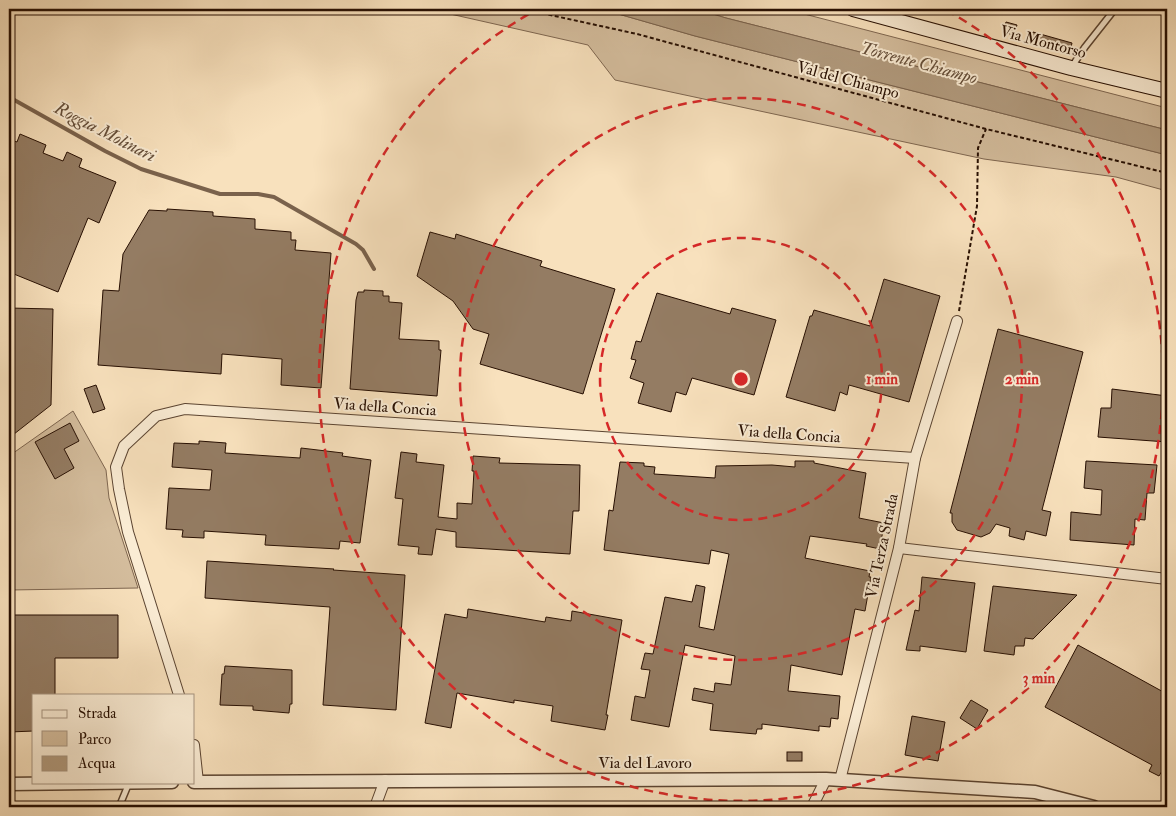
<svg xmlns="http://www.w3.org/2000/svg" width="1176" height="816" viewBox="0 0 1176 816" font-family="'IM FELL Double Pica',serif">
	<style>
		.green { fill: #d4bd9d; stroke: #7e6650 }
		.water { fill: #b19a7d; stroke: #7a624c }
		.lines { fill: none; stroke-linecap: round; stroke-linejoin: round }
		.stream { stroke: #7a624c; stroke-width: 4 }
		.building { fill: #947c63; stroke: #270f02 }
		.service-casing { stroke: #5b4431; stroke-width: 8 }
		.minor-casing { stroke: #5b4431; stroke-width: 12 }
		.tertiary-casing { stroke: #5b4431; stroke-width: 15 }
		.secondary-casing { stroke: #270f02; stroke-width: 16 }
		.path { stroke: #270f02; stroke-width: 2; stroke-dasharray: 4 2.5; stroke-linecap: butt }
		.service { stroke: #faecd4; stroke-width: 5 }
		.minor { stroke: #faecd4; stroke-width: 10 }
		.tertiary { stroke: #faecd4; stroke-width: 12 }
		.secondary { stroke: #faecd4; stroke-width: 14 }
		.ring { fill: none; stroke: #d62828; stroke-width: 2.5; stroke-dasharray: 9 6 }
		.labels { text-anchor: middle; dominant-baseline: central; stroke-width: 4; stroke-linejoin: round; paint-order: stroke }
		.street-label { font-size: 16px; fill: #270f02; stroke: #faecd4 }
		.water-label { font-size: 18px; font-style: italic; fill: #654e39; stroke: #faecd4 }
		.centre { fill: #d62828; stroke: #faecd4; stroke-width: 2.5 }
		.ring-label { font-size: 15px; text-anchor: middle; font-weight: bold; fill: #d62828; stroke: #faecd4; stroke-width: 4; stroke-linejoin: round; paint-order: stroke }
	</style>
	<rect width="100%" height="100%" fill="#f8e1bd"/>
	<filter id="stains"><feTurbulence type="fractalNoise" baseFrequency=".004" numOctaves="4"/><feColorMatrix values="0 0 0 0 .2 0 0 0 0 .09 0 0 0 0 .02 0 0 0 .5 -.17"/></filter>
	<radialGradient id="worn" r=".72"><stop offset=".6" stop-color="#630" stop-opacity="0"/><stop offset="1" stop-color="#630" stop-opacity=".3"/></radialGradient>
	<g class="green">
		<polygon points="428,9 601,9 695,36 1167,155 1167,191 1116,177 984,159 615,80 588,45"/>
		<polygon points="696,9 785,9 1167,108 1167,130 726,18"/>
		<polygon points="73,411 106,470 109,498 138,588 9,590 9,456"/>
	</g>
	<polygon class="water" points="601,9 696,9 726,18 1167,130 1167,155 695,36"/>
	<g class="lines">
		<polyline class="stream" points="9,97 105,151 141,169 220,194 258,194 274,197 356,244 363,250 374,269"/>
	</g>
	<g class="building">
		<polygon points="1006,22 1017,25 1014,35 1003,32"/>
		<polygon points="1033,32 1072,43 1070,51 1030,41"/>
		<polygon points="20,134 46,145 43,153 63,161 67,152 82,159 79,167 116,182 99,223 88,218 58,292 9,272 9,139 17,142"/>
		<polygon points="167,209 213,212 213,216 255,219 255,229 291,232 291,240 296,240 295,250 331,253 321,388 281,385 282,359 222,354 221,374 98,365 103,290 119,291 123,254 149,210 167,211"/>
		<polygon points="430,232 455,239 456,234 484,243 542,261 540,266 615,289 583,394 480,364 489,334 473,329 453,301 417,276"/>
		<polygon points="884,279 940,296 909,402 849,385 847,395 840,392 835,411 786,397 810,316 812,316 814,310 870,326"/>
		<polygon points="364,290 383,291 383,296 389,296 389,302 402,303 399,339 439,341 439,350 441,350 437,396 350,389 356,300 358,292 364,292"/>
		<polygon points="657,293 730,314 732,308 776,320 754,395 692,378 686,395 676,392 671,412 638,403 644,383 630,378 636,360 631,359 636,341 641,342"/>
		<polygon points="9,308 53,309 51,405 9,438"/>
		<polygon points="998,329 1083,352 1042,510 1051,512 1046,536 1026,531 1024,540 1009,536 1010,528 996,524 990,533 981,537 957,530 952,522 952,513 950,513"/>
		<polygon points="96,385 105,409 93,413 84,389"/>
		<polygon points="1112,389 1167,396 1167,442 1098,437 1101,408 1111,408"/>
		<polygon points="70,423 79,441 64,449 74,468 55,479 35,442"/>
		<polygon points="199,441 226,443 225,453 300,458 301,448 343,453 342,456 371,460 360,543 340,541 339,549 265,545 266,535 204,531 204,538 182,537 183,530 166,529 169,488 210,490 212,470 172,467 174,443 199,444"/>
		<polygon points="401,452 417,454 416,462 444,465 438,517 457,519 457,503 472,504 474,471 472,471 473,456 500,458 499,463 580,465 579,511 573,511 570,554 456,547 456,532 436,529 432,555 418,554 419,547 398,545 403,499 395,498"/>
		<polygon points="795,461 814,461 814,463 866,473 859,518 884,523 880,549 866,546 867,544 810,536 805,558 870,571 869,577 871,577 865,611 855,609 842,675 791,665 788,691 840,696 838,719 831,718 830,727 819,726 819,731 762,724 762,729 757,729 756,734 710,730 713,704 692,700 694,688 714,692 715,683 731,685 735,656 685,645 669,727 631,720 635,696 645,698 650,670 641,669 645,653 653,654 665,597 692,602 696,585 705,587 699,627 714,630 729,554 711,550 709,564 604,550 609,510 613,511 620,462 644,463 644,466 655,467 654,474 715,478 716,466 772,465 795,467"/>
		<polygon points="1086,461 1157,465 1154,493 1147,493 1145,520 1135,519 1134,545 1070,540 1071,512 1101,515 1102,490 1084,488"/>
		<polygon points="207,561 334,569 333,570 405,575 396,710 323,705 330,607 205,598"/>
		<polygon points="922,577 975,583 966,652 920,646 920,651 906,650 915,610 919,611"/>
		<polygon points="993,586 1077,595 1033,639 1025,638 1024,646 1015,646 1014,655 984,651"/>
		<polygon points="468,609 545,622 546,617 571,621 572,611 622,620 606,715 608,715 605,730 551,721 553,706 514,700 514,703 457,693 451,728 425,723 445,614 467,618"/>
		<polygon points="9,615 118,615 118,658 55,658 55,695 34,695 34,731 9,732"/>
		<polygon points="1078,645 1167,694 1167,774 1162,771 1159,776 1149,771 1152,765 1045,707"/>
		<polygon points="225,666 292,670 292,704 290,704 289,713 253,710 253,706 220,705 222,674 224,674"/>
		<polygon points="971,700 988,710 977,729 960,718"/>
		<polygon points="912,716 945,722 938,761 905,755"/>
		<rect x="787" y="752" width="15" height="9"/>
	</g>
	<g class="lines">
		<defs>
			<g id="service">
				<polyline points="1071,68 1085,47 1115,9"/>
				<polyline points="119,807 129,783"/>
			</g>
			<g id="minor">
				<polyline points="899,548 1167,579"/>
				<polyline points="179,695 128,532 119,489 116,467 124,446 156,416 185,409 915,458"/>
				<polyline points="194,745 198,782"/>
				<polyline points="840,780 899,548 915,458 957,321"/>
				<polyline points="375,807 385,780"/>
				<polyline points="812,807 826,779"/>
			</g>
			<g id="tertiary">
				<polyline points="194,782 826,779 1035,792 1094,807"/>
				<polyline points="9,784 172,782"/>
			</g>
			<polyline id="secondary" points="853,9 1071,68 1167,91"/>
		</defs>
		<use href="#service" class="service-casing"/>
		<use href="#minor" class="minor-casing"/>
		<use href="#tertiary" class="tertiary-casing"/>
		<use href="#secondary" class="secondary-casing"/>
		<g class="path">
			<polyline points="523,9 637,34 986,129 1167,173"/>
			<polyline points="959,311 977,206 978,148 986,129"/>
		</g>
		<use href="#service" class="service"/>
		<use href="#minor" class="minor"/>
		<use href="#tertiary" class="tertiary"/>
		<use href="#secondary" class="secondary"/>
	</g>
	<g class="ring">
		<circle cx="741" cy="379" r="141"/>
		<circle cx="741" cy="379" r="281"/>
		<path d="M946 10A422 422 0 1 1 536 10"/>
	</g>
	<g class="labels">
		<g class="street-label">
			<text transform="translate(1043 42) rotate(15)">Via Montorso</text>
			<text transform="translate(848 80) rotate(15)">Val del Chiampo</text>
			<text transform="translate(385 407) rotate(4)">Via della Concia</text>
			<text transform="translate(789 434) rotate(4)">Via della Concia</text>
			<text transform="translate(882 546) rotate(-78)">Via Terza Strada</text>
			<text x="645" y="763">Via del Lavoro</text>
		</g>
		<g class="water-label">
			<text transform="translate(919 63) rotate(15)">Torrente Chiampo</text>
			<text transform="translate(105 132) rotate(27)">Roggia Molinari</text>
		</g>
	</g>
	<circle cx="741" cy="379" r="8" class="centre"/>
	<g class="ring-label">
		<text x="882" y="384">1 min</text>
		<text x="1022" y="384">2 min</text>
		<text x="1039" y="683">3 min</text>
	</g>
	<rect width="1176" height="816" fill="none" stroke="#f8e1bd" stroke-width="30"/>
	<rect x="10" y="10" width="1156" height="796" fill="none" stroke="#270f02" stroke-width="2.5"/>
	<rect x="15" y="15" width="1146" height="786" fill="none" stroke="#270f02"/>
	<rect x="32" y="694" width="162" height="90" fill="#faecd4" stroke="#a69480"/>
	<rect x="42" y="710" width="25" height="8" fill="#faecd4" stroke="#a69480"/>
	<text x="78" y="718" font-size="15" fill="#270f02">Strada</text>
	<rect x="42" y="731" width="25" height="15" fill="#d4bd9d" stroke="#a69480"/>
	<text x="78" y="744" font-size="15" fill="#270f02">Parco</text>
	<rect x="42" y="756" width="25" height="15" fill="#b19a7d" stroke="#a69480"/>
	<text x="78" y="768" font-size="15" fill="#270f02">Acqua</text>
	<rect width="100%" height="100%" filter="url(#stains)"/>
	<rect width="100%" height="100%" fill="url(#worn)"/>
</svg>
